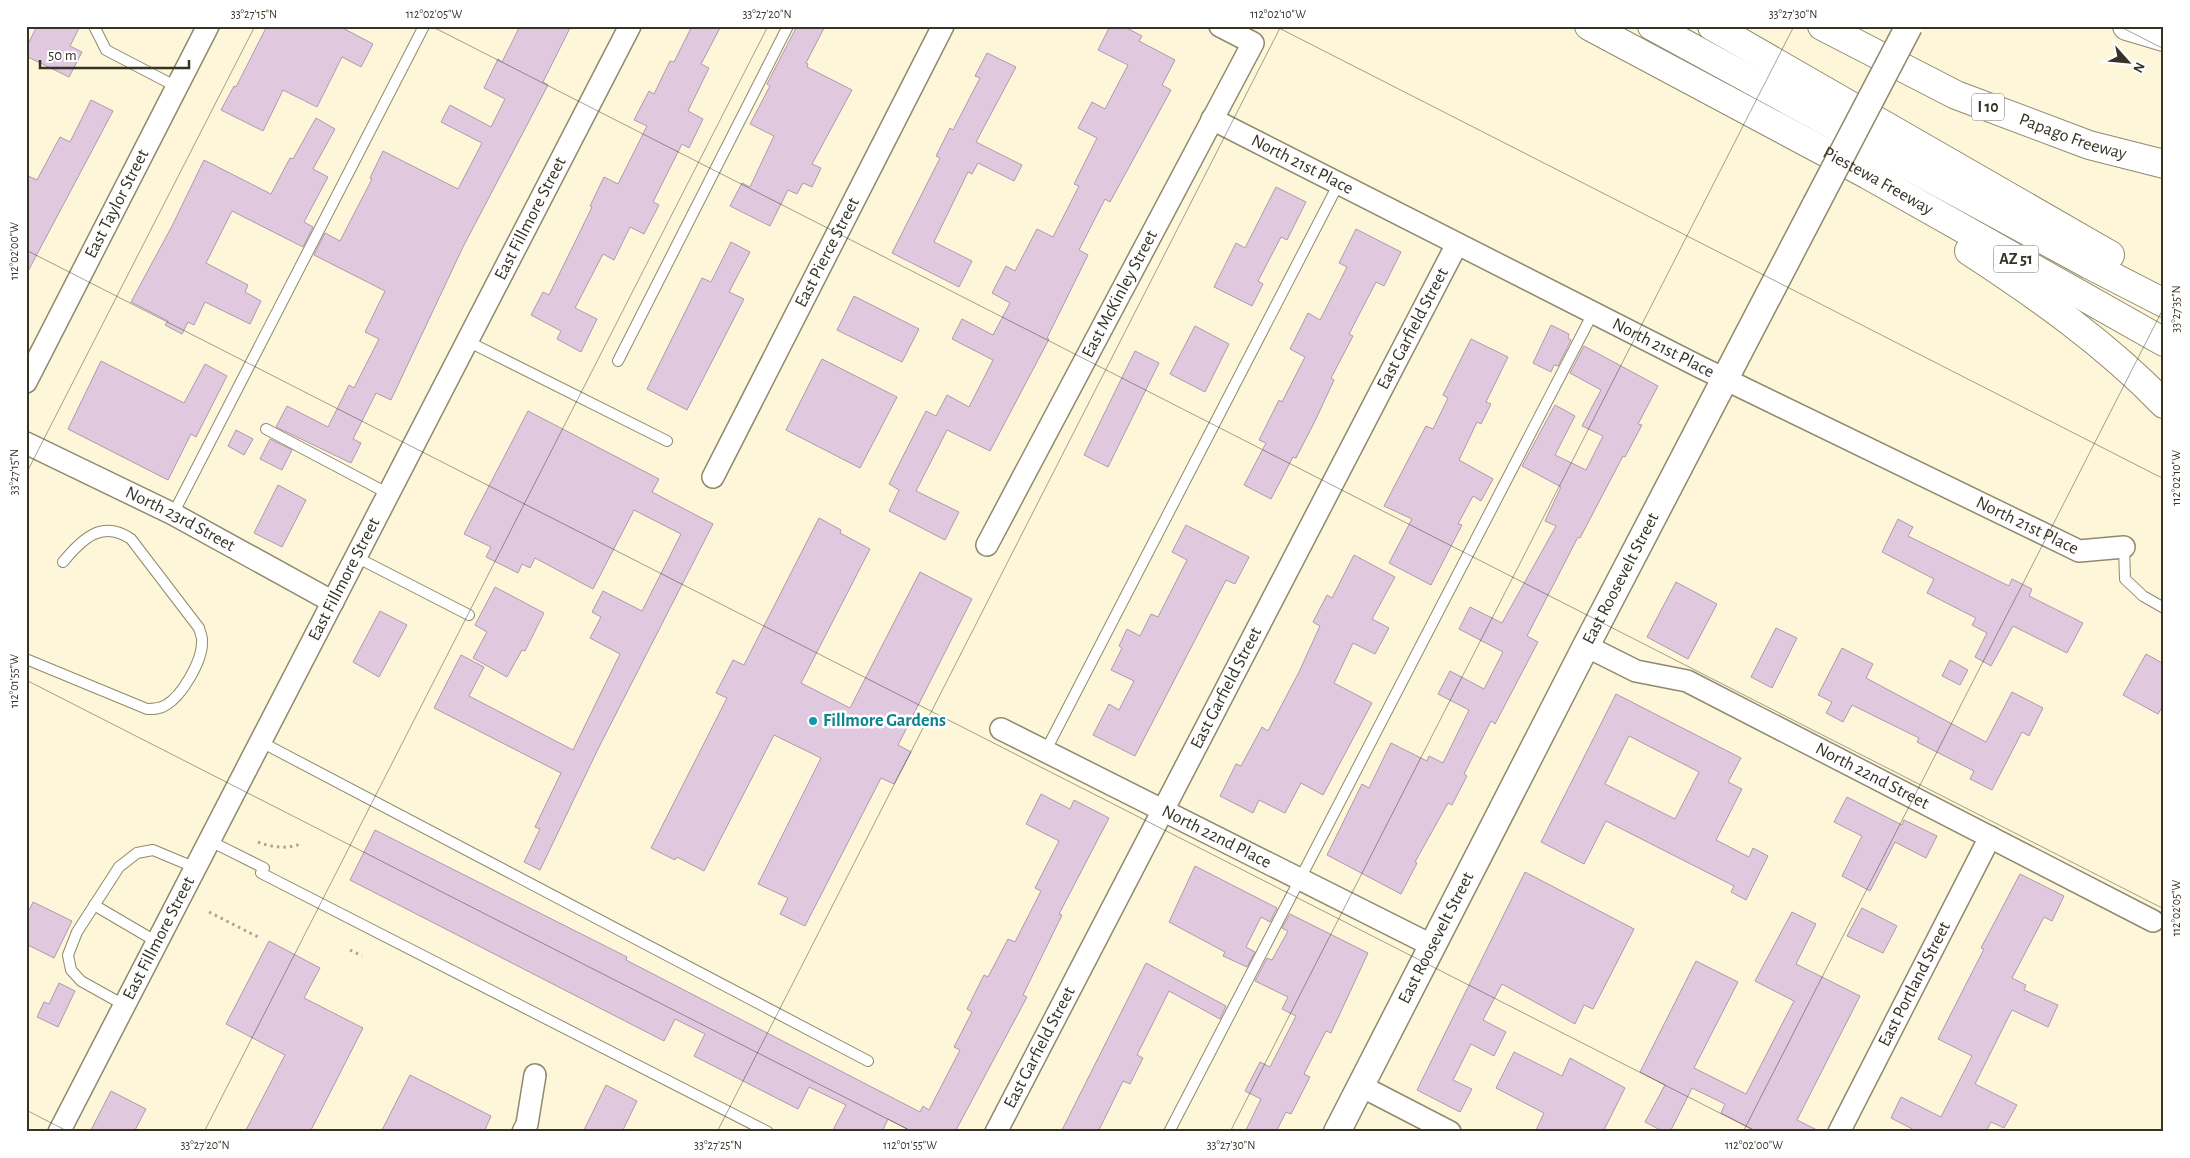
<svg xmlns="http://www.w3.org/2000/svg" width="2190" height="1158" viewBox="0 0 2190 1158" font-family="'Alegreya Sans',sans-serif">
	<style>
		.building { fill: #e0c8df; stroke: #b099af; fill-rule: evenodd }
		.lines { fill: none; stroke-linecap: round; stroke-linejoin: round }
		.service-casing { stroke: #91896e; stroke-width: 12 }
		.minor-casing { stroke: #91896e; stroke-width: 24 }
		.tertiary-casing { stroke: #91896e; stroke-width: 29 }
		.motorway-casing { stroke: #91896e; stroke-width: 30 }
		.path { stroke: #ada791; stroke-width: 3; stroke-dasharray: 2.5 4; stroke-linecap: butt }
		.service { stroke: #fff; stroke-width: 10 }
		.minor { stroke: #fff; stroke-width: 21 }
		.tertiary { stroke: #fff; stroke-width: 26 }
		.motorway { stroke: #fff; stroke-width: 28 }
		.tertiary-bridge-casing { stroke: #91896e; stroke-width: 29; stroke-linecap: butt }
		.tertiary-bridge { stroke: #fff; stroke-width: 26 }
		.ticks { fill: none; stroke: #353226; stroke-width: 1; stroke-opacity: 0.45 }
		.culture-dot { fill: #0f9aa8; stroke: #fff; stroke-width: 2 }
		.labels { text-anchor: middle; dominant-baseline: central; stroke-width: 5; stroke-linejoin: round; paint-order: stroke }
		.shield { fill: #fff; stroke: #727067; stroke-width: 1 }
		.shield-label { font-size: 16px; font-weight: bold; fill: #353226 }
		.street-label { font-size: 18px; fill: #353226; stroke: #fff }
		.culture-label { font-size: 18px; font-weight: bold; fill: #0d838f; stroke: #fff; text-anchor: start }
		.neatline { fill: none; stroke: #353226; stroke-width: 2 }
		.ticks-label { font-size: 12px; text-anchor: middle; fill: #353226 }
	</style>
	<rect width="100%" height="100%" fill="#fef6d8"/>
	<g class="building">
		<polygon points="37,26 80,26 70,46 82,52 69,77 26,56 26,48"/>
		<polygon points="267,26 339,26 373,44 361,67 342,57 317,107 283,90 263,131 221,110 234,86 236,87"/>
		<polygon points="520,26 571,26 543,82 548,85 463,247 391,400 376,393 353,439 361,443 351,463 276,427 287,406 328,427 349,385 354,388 379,339 365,332 385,291 314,255 325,233 340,241 372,179 370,178 383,151 458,189 482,143 441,122 450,105 491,127 505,99 484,88 498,59 502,62"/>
		<polygon points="692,26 721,26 701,64 709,68 688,111 703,119 689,148 682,144 653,202 659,205 644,234 630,227 614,260 603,254 575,308 597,319 581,352 557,339 561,331 531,315 543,292 549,295 576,240 592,207 590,206 604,177 618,184 647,126 634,120 649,91 654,94 670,61 674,62"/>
		<polygon points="797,26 825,26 806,63 808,64 807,67 852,90 812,164 821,168 812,187 803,183 797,194 788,190 770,226 730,206 742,183 750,187 774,136 750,124 770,86 767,84"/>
		<polygon points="1110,26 1123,26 1142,36 1139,41 1175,60 1162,85 1171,90 1110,202 1105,199 1079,250 1088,255 1047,338 1049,339 990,451 947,430 916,491 959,512 945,540 889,511 899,490 889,484 926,411 936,416 947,395 969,407 993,360 952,339 962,319 993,335 1010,303 992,293 1006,266 1015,271 1037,229 1053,237 1079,186 1074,184 1097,138 1078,128 1092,102 1105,109 1128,65 1098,50"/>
		<polygon points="987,53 1016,67 976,142 1022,165 1014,181 978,163 972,174 968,172 934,242 972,261 959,287 892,253 940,158 936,156 950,128 953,130 980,78 975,76"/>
		<polygon points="91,100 113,111 26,275 26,175 37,180 60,137 70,142"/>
		<polygon points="316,118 335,129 313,169 328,177 304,222 313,227 303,247 232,211 206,263 248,285 245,292 261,301 250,324 205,302 194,325 188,322 182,334 165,325 168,321 131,302 172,226 204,160 271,194 290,158 293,159"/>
		<polygon points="1276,187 1306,202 1287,240 1281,237 1258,281 1263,284 1252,306 1214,287 1236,243 1245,248"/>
		<polygon points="1356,229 1401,252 1384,286 1376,282 1349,334 1353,336 1331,378 1334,380 1316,419 1296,458 1293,457 1271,499 1244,485 1266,443 1259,440 1279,400 1282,402 1305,357 1290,349 1308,313 1320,320 1347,267 1339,263"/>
		<polygon points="731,242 750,252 729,292 744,299 687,410 647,389 702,278 711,282"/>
		<polygon points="854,296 919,329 902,362 837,330"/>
		<polygon points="1551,325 1569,334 1568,338 1571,340 1558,366 1554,365 1551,372 1533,363"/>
		<polygon points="1195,326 1229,344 1205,392 1170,374"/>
		<polygon points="1471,339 1508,357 1486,402 1491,404 1481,424 1477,422 1459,460 1493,479 1481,501 1473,496 1458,524 1462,525 1431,585 1389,563 1412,519 1384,506 1426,426 1433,429 1448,398 1443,395"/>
		<polygon points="1584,346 1658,386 1638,424 1642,425 1625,457 1623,456 1580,538 1578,537 1527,636 1538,642 1495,724 1491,721 1464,774 1467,776 1452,805 1448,803 1415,862 1417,863 1401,894 1327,855 1362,784 1369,788 1391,743 1427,761 1429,756 1443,763 1469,710 1438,694 1450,671 1484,689 1503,652 1459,629 1470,607 1502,623 1556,526 1545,521 1561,487 1522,466 1555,405 1575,416 1555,455 1586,470 1603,436 1582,426 1601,390 1570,373"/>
		<polygon points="1135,351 1159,363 1108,467 1084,455"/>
		<polygon points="822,359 897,397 860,468 786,430"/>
		<polygon points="101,361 184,403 205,364 227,376 196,437 191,434 168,480 68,429"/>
		<polygon points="528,411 659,479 652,492 713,524 599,747 540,870 524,862 540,829 535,827 561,773 434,708 461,655 484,667 469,696 573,750 620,654 590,638 601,617 592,612 603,591 642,611 681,534 634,510 593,589 535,558 530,568 522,564 518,573 486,557 491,547 464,534"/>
		<polygon points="236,430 253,439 244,455 228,446"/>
		<polygon points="270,439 292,450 282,470 260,459"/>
		<polygon points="278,485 306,500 282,547 254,533"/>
		<polygon points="819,518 841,530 840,533 870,549 801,683 850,708 920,572 972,599 898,745 911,752 894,784 881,778 805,926 780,914 788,898 758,884 821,758 774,735 704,871 677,857 675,860 651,848 727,698 716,693 733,660 744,665"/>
		<polygon points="1898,519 1913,527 1908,536 2009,586 2012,579 2032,589 2029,596 2083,623 2067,653 2013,626 1991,666 1975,657 1987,633 1972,625 1976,618 1927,593 1934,579 1882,552"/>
		<polygon points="1186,525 1249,557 1235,584 1226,580 1135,756 1093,735 1109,704 1119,710 1134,681 1111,670 1122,648 1119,646 1127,629 1140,636 1151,614 1158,617 1187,560 1172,552"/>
		<polygon points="1354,555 1395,577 1372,619 1389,628 1375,654 1353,643 1334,683 1372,703 1323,795 1301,783 1285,813 1259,800 1253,813 1220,796 1236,764 1241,766 1262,727 1268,731 1299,672 1320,626 1313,622 1327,595 1332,598"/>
		<polygon points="1676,582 1717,604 1688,659 1647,637"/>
		<polygon points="495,587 544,613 525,651 522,650 507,677 473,658 487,632 475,625"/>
		<polygon points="380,611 407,625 379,677 353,662"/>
		<polygon points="1776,628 1797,638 1772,688 1751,677"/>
		<polygon points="1842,648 1873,664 1866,678 1986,742 2012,692 2043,708 2029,736 2022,732 1992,790 1970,779 1974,771 1917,742 1919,738 1852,705 1843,722 1826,713 1832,702 1818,695"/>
		<polygon points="2146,654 2164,664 2164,704 2158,714 2123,695"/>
		<polygon points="1950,660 1968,670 1960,685 1942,676"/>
		<path d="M1616,694L1741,758L1728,782L1742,789L1716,840L1749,857L1753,848L1768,856L1746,900L1731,892L1734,886L1606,821L1584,864L1541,842ZM1629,736L1699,772L1675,819L1605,784Z"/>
		<polygon points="1041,794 1070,809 1074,800 1109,818 1059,914 1062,915 1023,995 1027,997 955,1132 913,1132 888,1119 882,1132 832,1132 846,1105 809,1087 798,1109 694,1056 705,1034 675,1019 664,1041 350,880 375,830 627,957 626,960 920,1112 923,1106 929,1110 960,1050 954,1047 972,1012 967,1009 984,975 988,977 1008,939 1015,942 1041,891 1035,888 1059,841 1026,824"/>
		<polygon points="1847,797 1902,825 1904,820 1937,836 1926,858 1895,842 1870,891 1842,876 1862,836 1834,822"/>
		<polygon points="1195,866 1277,908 1270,922 1261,917 1246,947 1255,952 1247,967 1223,956 1225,952 1169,922"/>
		<polygon points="1525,872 1634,929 1593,1009 1584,1005 1575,1024 1502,984 1483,1020 1506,1032 1494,1056 1471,1044 1453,1080 1472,1089 1460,1112 1417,1090"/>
		<polygon points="2020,874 2064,896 2052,921 2044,917 2012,978 2026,985 2024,990 2058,1005 2048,1027 2012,1010 1975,1084 2017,1105 2004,1128 1991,1122 1986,1132 1918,1132 1891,1118 1901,1097 1941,1117 1972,1056 1938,1039 1984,949 1981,948"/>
		<polygon points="33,902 72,921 54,958 26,944 26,916"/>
		<polygon points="1862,908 1897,926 1883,953 1847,936"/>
		<polygon points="1792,912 1816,924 1796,964 1860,996 1797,1120 1821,1132 1758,1132 1721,1113 1725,1104 1692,1088 1670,1132 1664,1132 1645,1122 1665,1085 1640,1072 1696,961 1738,982 1694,1068 1746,1094 1794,1001 1755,981"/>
		<polygon points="1290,914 1368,953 1331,1033 1326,1031 1304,1074 1310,1077 1291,1114 1286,1112 1276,1132 1245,1132 1261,1099 1245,1091 1260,1062 1270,1067 1296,1016 1282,1009 1288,997 1255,981 1267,958 1272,960 1288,931 1282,928"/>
		<polygon points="269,941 320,968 304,998 363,1028 310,1132 245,1132 285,1055 226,1024"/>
		<polygon points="1146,963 1226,1006 1220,1019 1169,991 1137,1055 1143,1058 1130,1084 1123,1081 1098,1132 1061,1132"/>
		<polygon points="59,983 75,991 58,1027 37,1017 44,1002 49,1004"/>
		<polygon points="1514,1052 1562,1076 1570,1058 1625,1088 1603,1132 1535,1132 1544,1113 1496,1088"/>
		<polygon points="410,1075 491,1116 484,1132 381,1132"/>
		<polygon points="606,1085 637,1101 622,1132 583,1132"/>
		<polygon points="111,1091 146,1109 134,1132 90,1132"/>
	</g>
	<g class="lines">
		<defs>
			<g id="service">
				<polyline points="94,26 106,50 177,87"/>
				<polyline points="467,341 667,441"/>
				<polyline points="618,361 788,26"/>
				<polyline points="266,429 389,494"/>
				<polyline points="173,514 424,26"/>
				<polyline points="2124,547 2125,579 2143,596 2164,608"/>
				<polyline points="356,557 469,615"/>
				<path d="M26,659L147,709C154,709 160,709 166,705C182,696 202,661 202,643C203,638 200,632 199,628L131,539C102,519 82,539 63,562"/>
				<polyline points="261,742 868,1061"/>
				<polyline points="1045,752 1339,183"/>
				<polyline points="210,841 264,868"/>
				<polyline points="261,873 768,1132"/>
				<polyline points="94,905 157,942"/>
				<polyline points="124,1005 81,981 71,970 68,955 77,932 119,867 137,853 153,850 196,868"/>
				<polyline points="1169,1132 1594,311"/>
			</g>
			<g id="minor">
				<path id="s1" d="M1212,119L1700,367L2079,551L2124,547"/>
				<path id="s2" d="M26,382L208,26"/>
				<path id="s3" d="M26,443L173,514L333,602"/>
				<path id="s4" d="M713,477L943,26"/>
				<path id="s5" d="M987,545L1253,43L1220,26"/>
				<path id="s6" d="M1586,646L1636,671L1687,681L2153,921"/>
				<path id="s7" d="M1001,729L1433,946"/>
				<polyline points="1361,1086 1450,1132"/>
				<path id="s8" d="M59,1132L630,26"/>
				<polyline points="523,1132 527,1124 535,1075"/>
				<path id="s9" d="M996,1132L1457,244"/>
				<path id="s10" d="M1839,1132L1990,837"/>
			</g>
			<g id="tertiary">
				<path id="s11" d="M1337,1132L1586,646L1816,204"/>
			</g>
			<g id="motorway">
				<path id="s12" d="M1589,26L1868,175L2164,342"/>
				<polyline points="1652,26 2090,265 2164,303"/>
				<polyline points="1712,26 2110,255"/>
				<path id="s13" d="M1822,26L1956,95L2089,145L2164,164"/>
				<polyline points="2127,26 2164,37"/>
				<path d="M1969,251C2038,296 2106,344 2164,404"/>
			</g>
		</defs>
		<use href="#service" class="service-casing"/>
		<use href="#minor" class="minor-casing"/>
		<use href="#tertiary" class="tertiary-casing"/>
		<use href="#motorway" class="motorway-casing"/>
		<g class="path">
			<path d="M258,842C270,847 285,849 297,845L301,847"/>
			<polyline points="209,912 260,938"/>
			<polyline points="350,950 362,956"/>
		</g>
		<use href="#service" class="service"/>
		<use href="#minor" class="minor"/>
		<use href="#tertiary" class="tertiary"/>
		<use href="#motorway" class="motorway"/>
		<defs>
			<polyline id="tertiary-bridge" points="1816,204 1909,26"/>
		</defs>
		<use href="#tertiary-bridge" class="tertiary-bridge-casing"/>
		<use href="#tertiary-bridge" class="tertiary-bridge"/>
	</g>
	<path class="ticks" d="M431,26L2164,909M1275,26L2164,479M2119,26L2164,49M26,250L1757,1132M26,474L255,26M26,680L913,1132M26,1110L69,1132M204,1132L768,26M717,1132L1281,26M1230,1132L1794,26M1743,1132L2164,307"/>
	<circle class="culture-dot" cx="813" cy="721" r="5"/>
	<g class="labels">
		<g class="shield">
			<rect x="1972" y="93.5" width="32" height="27" rx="4"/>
			<rect x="1993.5" y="245.5" width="45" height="27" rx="4"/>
		</g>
		<g class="shield-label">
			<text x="1988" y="107">I 10</text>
			<text x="2016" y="259">AZ 51</text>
		</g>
		<g class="street-label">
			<text stroke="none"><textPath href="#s13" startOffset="275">Papago Freeway</textPath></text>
			<text stroke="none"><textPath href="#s1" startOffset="101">North 21st Place</textPath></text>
			<text stroke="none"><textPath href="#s12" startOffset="328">Piestewa Freeway</textPath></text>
			<text stroke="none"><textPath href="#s2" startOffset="200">East Taylor Street</textPath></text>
			<text stroke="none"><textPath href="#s8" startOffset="1028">East Fillmore Street</textPath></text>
			<text stroke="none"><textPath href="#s4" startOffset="252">East Pierce Street</textPath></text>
			<text stroke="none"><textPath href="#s5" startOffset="284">East McKinley Street</textPath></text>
			<text stroke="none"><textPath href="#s9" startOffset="905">East Garfield Street</textPath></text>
			<text stroke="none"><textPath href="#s1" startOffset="506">North 21st Place</textPath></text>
			<text stroke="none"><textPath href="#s3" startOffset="172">North 23rd Street</textPath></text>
			<text stroke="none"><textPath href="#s1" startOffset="911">North 21st Place</textPath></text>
			<text stroke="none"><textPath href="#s11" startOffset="622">East Roosevelt Street</textPath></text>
			<text stroke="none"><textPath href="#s8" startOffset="622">East Fillmore Street</textPath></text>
			<text stroke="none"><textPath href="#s9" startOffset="500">East Garfield Street</textPath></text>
			<text stroke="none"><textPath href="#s6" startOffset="316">North 22nd Street</textPath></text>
			<text stroke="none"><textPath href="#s7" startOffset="241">North 22nd Place</textPath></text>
			<text stroke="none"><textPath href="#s8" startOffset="218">East Fillmore Street</textPath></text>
			<text stroke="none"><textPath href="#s11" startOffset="218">East Roosevelt Street</textPath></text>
			<text stroke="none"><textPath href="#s10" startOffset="166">East Portland Street</textPath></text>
			<text stroke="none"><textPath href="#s9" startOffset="95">East Garfield Street</textPath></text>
		</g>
		<g class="culture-label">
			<text x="823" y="721">Fillmore Gardens</text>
		</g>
	</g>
	<rect width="2190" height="1158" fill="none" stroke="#ffffff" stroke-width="55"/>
	<g transform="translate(2128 62) rotate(117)" stroke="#ffffff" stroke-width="4" paint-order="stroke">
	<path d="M0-4L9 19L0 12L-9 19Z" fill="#353226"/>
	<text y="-8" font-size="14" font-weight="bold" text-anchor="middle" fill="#353226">N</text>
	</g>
	<path d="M40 60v8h149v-8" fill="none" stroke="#353226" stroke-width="2.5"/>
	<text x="48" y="60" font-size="15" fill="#353226" stroke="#ffffff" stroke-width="4" paint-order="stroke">50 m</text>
	<rect x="28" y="28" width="2134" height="1102" class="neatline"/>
	<g class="ticks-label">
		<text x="254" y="18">33°27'15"N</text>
		<text x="434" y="18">112°02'05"W</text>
		<text x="767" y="18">33°27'20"N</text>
		<text x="1278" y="18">112°02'10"W</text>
		<text x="1793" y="18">33°27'30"N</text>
		<text transform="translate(14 251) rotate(-90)" y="4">112°02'00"W</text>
		<text transform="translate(2176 309) rotate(-90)" y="4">33°27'35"N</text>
		<text transform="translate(14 472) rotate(-90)" y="4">33°27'15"N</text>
		<text transform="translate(2176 478) rotate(-90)" y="4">112°02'10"W</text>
		<text transform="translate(14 681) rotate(-90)" y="4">112°01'55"W</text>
		<text transform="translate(2176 908) rotate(-90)" y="4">112°02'05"W</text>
		<text x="205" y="1149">33°27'20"N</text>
		<text x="718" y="1149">33°27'25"N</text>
		<text x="910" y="1149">112°01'55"W</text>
		<text x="1231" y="1149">33°27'30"N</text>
		<text x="1754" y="1149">112°02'00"W</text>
	</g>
</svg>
